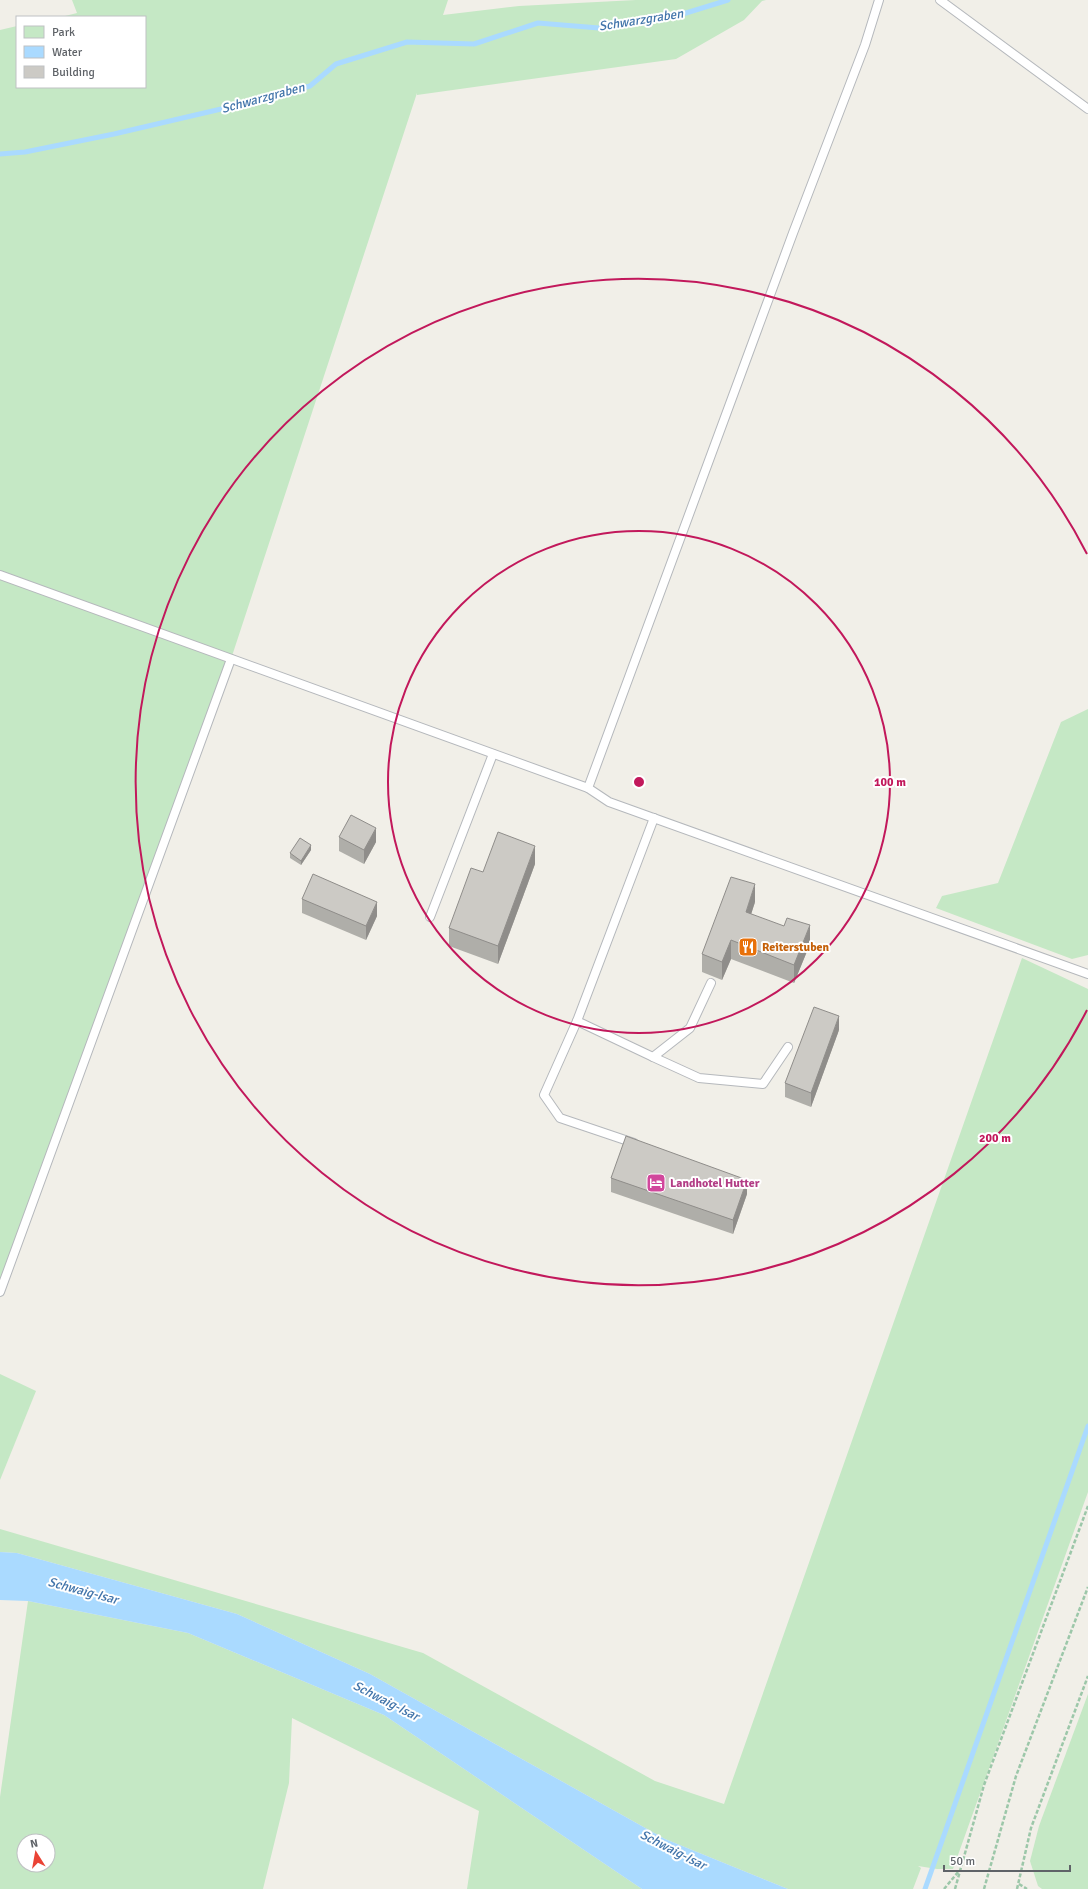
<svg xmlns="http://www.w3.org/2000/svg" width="1088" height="1889" viewBox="0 0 1088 1889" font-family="Signika,sans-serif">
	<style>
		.green { fill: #c5e8c5; fill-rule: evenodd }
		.water { fill: #aadaff }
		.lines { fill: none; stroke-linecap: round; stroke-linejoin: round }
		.stream { stroke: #aadaff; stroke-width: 5 }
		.lane-casing { stroke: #b5b8bc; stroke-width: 10 }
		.path { stroke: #9cc7a9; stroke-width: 2.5; stroke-dasharray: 4 2; stroke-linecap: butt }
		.lane { stroke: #fff; stroke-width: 8 }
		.wall { fill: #afaea9 }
		.shaded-wall { fill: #8f8d8a }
		.building { fill: #cccac5; stroke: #8f8d8a }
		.ring { fill: none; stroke: #c2185b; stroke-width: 2 }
		.labels { text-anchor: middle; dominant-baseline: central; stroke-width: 4; stroke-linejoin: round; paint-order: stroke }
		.food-label { font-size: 12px; font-weight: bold; fill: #c56008; stroke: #fff; text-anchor: start }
		.hotel-label { font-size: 12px; font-weight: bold; fill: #b23c85; stroke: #fff; text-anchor: start }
		.water-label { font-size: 13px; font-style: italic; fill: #4174aa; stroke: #fff }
		.centre { fill: #c2185b; stroke: #fff; stroke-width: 2 }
		.ring-label { font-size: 12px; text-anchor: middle; font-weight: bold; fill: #c2185b; stroke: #fff; stroke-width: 4; stroke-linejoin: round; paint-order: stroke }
	</style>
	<rect width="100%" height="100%" fill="#f1efe8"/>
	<g class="green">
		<polygon points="72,0 448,0 443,15 519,6 636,0 766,0 762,1 744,20 676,59 417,95 417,93 231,659 0,1291 0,30 17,26 17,87 145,87 145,17 61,17 77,13"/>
		<polygon points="1088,709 1088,955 1072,959 936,908 942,896 998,883 1061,722"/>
		<polygon points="1022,958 1088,989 1088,1492 953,1869 937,1869 918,1866 921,1868 913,1889 788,1889 665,1839 370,1674 237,1614 17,1553 0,1552 0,1529 423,1653 655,1781 724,1804"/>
		<polygon points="0,1374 36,1391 0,1480"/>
		<path d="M28,1601L188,1633L384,1715L642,1889H467L479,1811L292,1718L289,1783L263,1889H0V1797ZM24,1841H48V1865H24Z"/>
		<polygon points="1088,1694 1088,1889 1042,1889 1038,1886 1030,1861 1039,1826"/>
	</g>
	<polygon class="water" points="0,1552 17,1553 237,1614 370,1674 665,1839 788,1889 642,1889 384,1715 188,1633 28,1601 0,1600"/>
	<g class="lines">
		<g class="stream">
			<polyline points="0,154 25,152 114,134 260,100 310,86 336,64 407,42 474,44 538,23 599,28 673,17 728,0"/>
			<polyline points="925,1889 1088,1426"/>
		</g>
		<defs>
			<g id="lane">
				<polyline points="940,0 1088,109"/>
				<polyline points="0,575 588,788 609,802 1088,974"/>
				<polyline points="588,788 793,233 865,45 879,0"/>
				<polyline points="654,818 577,1021 653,1057 690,1028 711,983"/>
				<polyline points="430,917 493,754"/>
				<polyline points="577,1021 544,1095 560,1118 634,1143"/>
				<polyline points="653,1057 699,1078 763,1084 788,1047"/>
				<polyline points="0,1292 231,659"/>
			</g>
		</defs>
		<use href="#lane" class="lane-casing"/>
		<g class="path">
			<polyline points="1019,1884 1027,1889"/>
			<polyline points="944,1889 959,1871"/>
			<polyline points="955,1889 984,1785 1088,1506"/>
			<polyline points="984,1889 1016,1776 1088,1587"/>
			<polyline points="1017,1889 1031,1828 1088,1676"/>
		</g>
		<use href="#lane" class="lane"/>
	</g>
	<g class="wall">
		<polygon points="339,837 376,842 364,864 339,851"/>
		<polygon points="311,850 301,865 290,858 290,853"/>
		<polygon points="535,864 498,964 449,946 449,928 483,872"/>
		<polygon points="302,899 377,916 366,940 302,913"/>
		<polygon points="755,902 751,914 810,944 794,983 731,959 722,980 702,972 702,954"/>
		<polygon points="839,1030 811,1107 785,1097 785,1083"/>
		<polygon points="611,1178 747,1194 733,1234 611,1192"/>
	</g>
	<g class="shaded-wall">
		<polygon points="376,828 376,842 364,864 364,850"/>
		<polygon points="311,845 311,850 301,865 301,861"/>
		<polygon points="535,846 535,864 498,964 498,946"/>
		<polygon points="755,884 755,902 746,930 746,912"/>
		<polygon points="377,902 377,916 366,940 366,926"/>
		<polygon points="810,925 810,944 794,983 794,965"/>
		<polygon points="731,940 731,959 722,980 722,962"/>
		<polygon points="839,1016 839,1030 811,1107 811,1093"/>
		<polygon points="747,1180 747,1194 733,1234 733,1220"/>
	</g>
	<g class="building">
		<polygon points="351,815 376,828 364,850 339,837"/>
		<polygon points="498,832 535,846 498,946 449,928 471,868 483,872"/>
		<polygon points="300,838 311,845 301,861 290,853"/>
		<polygon points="313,874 377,902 366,926 302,899"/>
		<polygon points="731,877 755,884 746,912 784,926 787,918 810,925 794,965 731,940 722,962 702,954"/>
		<polygon points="814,1007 839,1016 811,1093 785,1083"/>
		<polygon points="626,1136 747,1180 733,1220 611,1178"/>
	</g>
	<g class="ring">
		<circle cx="639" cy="782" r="251"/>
		<path d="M1087 1010A503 503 0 1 1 1087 554"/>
	</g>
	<defs>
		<symbol id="restaurant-square" viewBox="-11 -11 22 22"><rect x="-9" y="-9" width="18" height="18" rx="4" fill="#e8710a" stroke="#fff"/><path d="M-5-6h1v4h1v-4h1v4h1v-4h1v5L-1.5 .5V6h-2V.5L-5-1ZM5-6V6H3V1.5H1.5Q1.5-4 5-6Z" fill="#fff"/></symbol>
		<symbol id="hotel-square" viewBox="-11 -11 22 22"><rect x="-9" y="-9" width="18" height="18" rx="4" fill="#d1479c" stroke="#fff"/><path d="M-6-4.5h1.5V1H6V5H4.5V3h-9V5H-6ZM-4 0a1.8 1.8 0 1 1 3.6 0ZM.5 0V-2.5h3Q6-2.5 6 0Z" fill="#fff"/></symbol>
	</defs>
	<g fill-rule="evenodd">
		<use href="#restaurant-square" x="737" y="936" width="22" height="22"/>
		<use href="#hotel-square" x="645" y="1172" width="22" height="22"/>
	</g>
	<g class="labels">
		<g class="food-label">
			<text x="762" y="947">Reiterstuben</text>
		</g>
		<g class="hotel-label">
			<text x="670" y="1183">Landhotel Hutter</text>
		</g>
		<g class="water-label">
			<text transform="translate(641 20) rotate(-9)">Schwarzgraben</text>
			<text transform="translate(263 98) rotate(-15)">Schwarzgraben</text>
			<text transform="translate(83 1591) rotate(15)">Schwaig-Isar</text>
			<text transform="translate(386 1701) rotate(27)">Schwaig-Isar</text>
			<text transform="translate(673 1850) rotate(27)">Schwaig-Isar</text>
		</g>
	</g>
	<circle cx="639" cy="782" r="6" class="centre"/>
	<g class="ring-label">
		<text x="890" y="786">100 m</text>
		<text x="995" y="1142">200 m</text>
	</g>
	<rect x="16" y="16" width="130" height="72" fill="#ffffff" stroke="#bfc1c3"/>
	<rect x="24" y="26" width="20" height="12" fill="#c5e8c5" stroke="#bfc1c3"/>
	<text x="52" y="36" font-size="12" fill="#5f6368">Park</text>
	<rect x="24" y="46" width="20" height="12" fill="#aadaff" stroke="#bfc1c3"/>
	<text x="52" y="56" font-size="12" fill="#5f6368">Water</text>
	<rect x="24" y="66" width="20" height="12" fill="#cccac5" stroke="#bfc1c3"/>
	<text x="52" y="76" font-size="12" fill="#5f6368">Building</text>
	<g transform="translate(36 1853) rotate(349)"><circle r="19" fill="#ffffff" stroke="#bfc1c3"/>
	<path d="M0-3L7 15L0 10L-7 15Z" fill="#ea4335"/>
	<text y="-6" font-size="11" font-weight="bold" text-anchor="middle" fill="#5f6368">N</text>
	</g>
	<path d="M944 1865v6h126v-6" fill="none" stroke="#5f6368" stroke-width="2"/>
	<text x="950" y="1865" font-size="12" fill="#5f6368" stroke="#ffffff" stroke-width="3" paint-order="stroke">50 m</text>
</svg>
